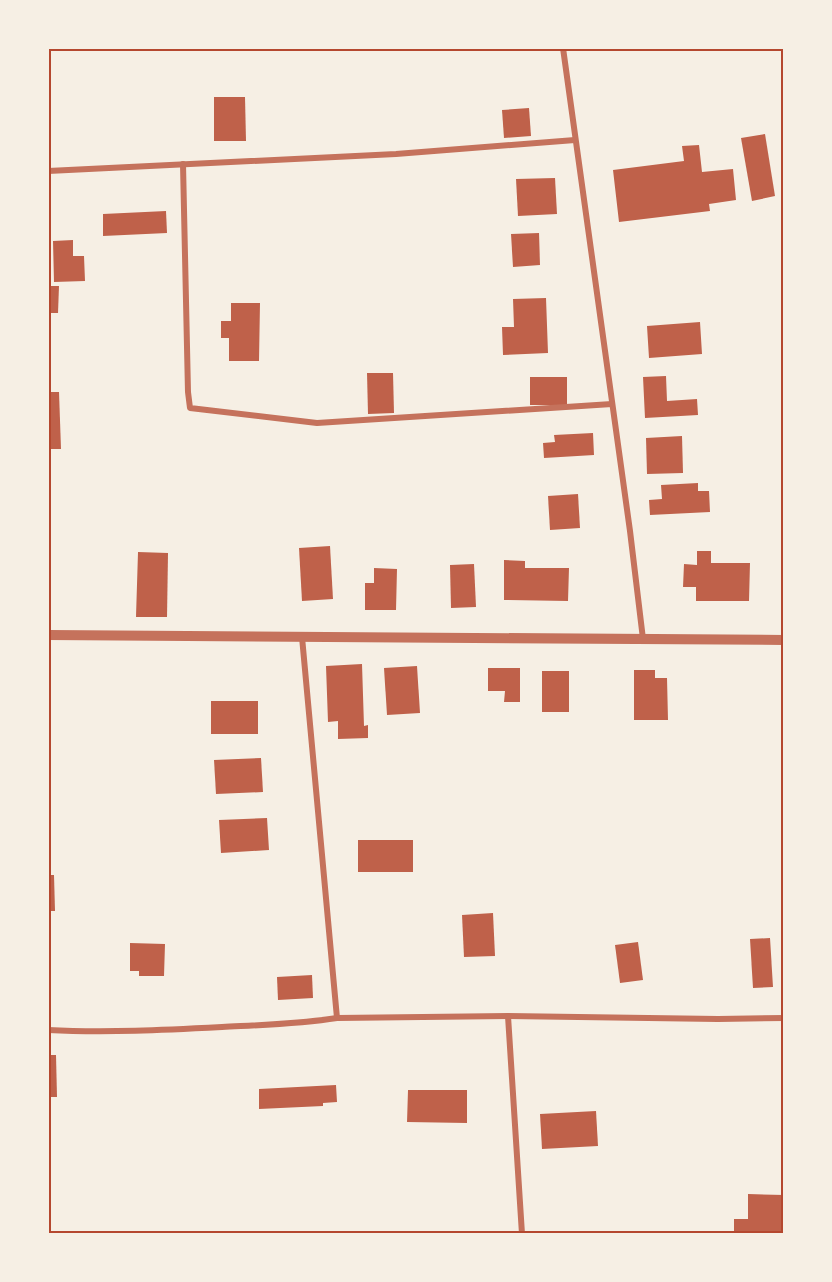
<svg xmlns="http://www.w3.org/2000/svg" width="832" height="1282" viewBox="0 0 832 1282" font-family="Quicksand,sans-serif">
	<style>
		.building { fill: #bf614a }
		.lines { fill: none; stroke-linecap: round; stroke-linejoin: round }
		.minor { stroke: #c5725c; stroke-width: 6 }
		.tertiary { stroke: #c5725c; stroke-width: 10 }
		.neatline { fill: none; stroke: #b5482f; stroke-width: 2 }
	</style>
	<rect width="100%" height="100%" fill="#f6efe4"/>
	<g class="building">
		<polygon points="214,97 245,97 246,141 214,141"/>
		<polygon points="529,108 531,136 504,138 502,110"/>
		<polygon points="765,134 775,196 752,201 741,138"/>
		<polygon points="699,145 702,172 733,169 736,200 709,204 710,211 619,222 613,170 684,161 682,146"/>
		<polygon points="555,178 557,214 518,216 516,179"/>
		<polygon points="166,211 167,233 103,236 103,214"/>
		<polygon points="539,233 540,265 513,267 511,234"/>
		<polygon points="73,240 73,256 84,256 85,281 54,282 53,241"/>
		<polygon points="48,286 59,286 58,313 48,313"/>
		<polygon points="546,298 548,353 503,355 502,327 514,327 513,299"/>
		<polygon points="231,303 260,303 259,361 229,361 229,338 221,338 221,321 231,321"/>
		<polygon points="700,322 702,354 649,358 647,326"/>
		<polygon points="367,373 393,373 394,413 368,414"/>
		<polygon points="666,376 667,401 697,399 698,415 645,418 643,377"/>
		<rect x="530" y="377" width="37" height="28"/>
		<polygon points="48,392 59,392 61,449 48,449"/>
		<polygon points="593,433 594,455 544,458 543,443 555,442 554,435"/>
		<polygon points="682,436 683,473 647,474 646,438"/>
		<polygon points="698,483 698,491 709,491 710,512 650,515 649,500 662,499 661,485"/>
		<polygon points="578,494 580,528 550,530 548,496"/>
		<polygon points="330,546 333,599 302,601 299,548"/>
		<polygon points="697,551 711,551 711,563 750,563 749,601 696,601 696,587 683,587 684,564 697,565"/>
		<polygon points="138,552 168,553 167,617 136,617"/>
		<polygon points="504,560 525,561 525,568 569,568 568,601 504,600"/>
		<polygon points="474,564 476,607 451,608 450,565"/>
		<polygon points="374,568 397,569 396,610 365,610 365,583 374,583"/>
		<polygon points="362,664 364,726 368,725 368,738 338,739 338,721 328,722 326,666"/>
		<polygon points="417,666 420,713 387,715 384,668"/>
		<polygon points="488,668 520,668 520,702 504,702 505,691 488,691"/>
		<polygon points="634,670 655,670 655,678 667,678 668,720 634,720"/>
		<rect x="542" y="671" width="27" height="41"/>
		<rect x="211" y="701" width="47" height="33"/>
		<polygon points="261,758 263,792 216,794 214,760"/>
		<polygon points="267,818 269,850 221,853 219,820"/>
		<rect x="358" y="840" width="55" height="32"/>
		<polygon points="48,875 54,875 55,911 48,911"/>
		<polygon points="493,913 495,956 464,957 462,915"/>
		<polygon points="770,938 773,987 753,988 750,939"/>
		<polygon points="638,942 643,980 620,983 615,945"/>
		<polygon points="130,943 165,944 164,976 139,976 139,971 130,971"/>
		<polygon points="312,975 313,998 278,1000 277,977"/>
		<polygon points="48,1055 56,1055 57,1097 48,1097"/>
		<polygon points="336,1085 337,1102 323,1103 323,1106 259,1109 259,1089"/>
		<polygon points="408,1090 467,1090 467,1123 407,1122"/>
		<polygon points="596,1111 598,1146 542,1149 540,1114"/>
		<polygon points="748,1194 784,1195 784,1234 734,1234 734,1219 748,1219"/>
	</g>
	<g class="lines">
		<g class="minor">
			<polyline points="563,48 630,531 643,639"/>
			<polyline points="183,164 188,392 190,408 317,423 612,404"/>
			<polyline points="48,171 396,154 575,140"/>
			<polyline points="302,637 337,1018"/>
			<polyline points="508,1016 522,1234"/>
			<path d="M48,1030C106,1033 165,1030 222,1027C261,1025 299,1024 337,1018L508,1016L718,1019L784,1018"/>
		</g>
		<polyline class="tertiary" points="48,635 784,640"/>
	</g>
	<rect width="832" height="1282" fill="none" stroke="#f6efe4" stroke-width="99"/>
	<rect x="50" y="50" width="732" height="1182" class="neatline"/>
</svg>
